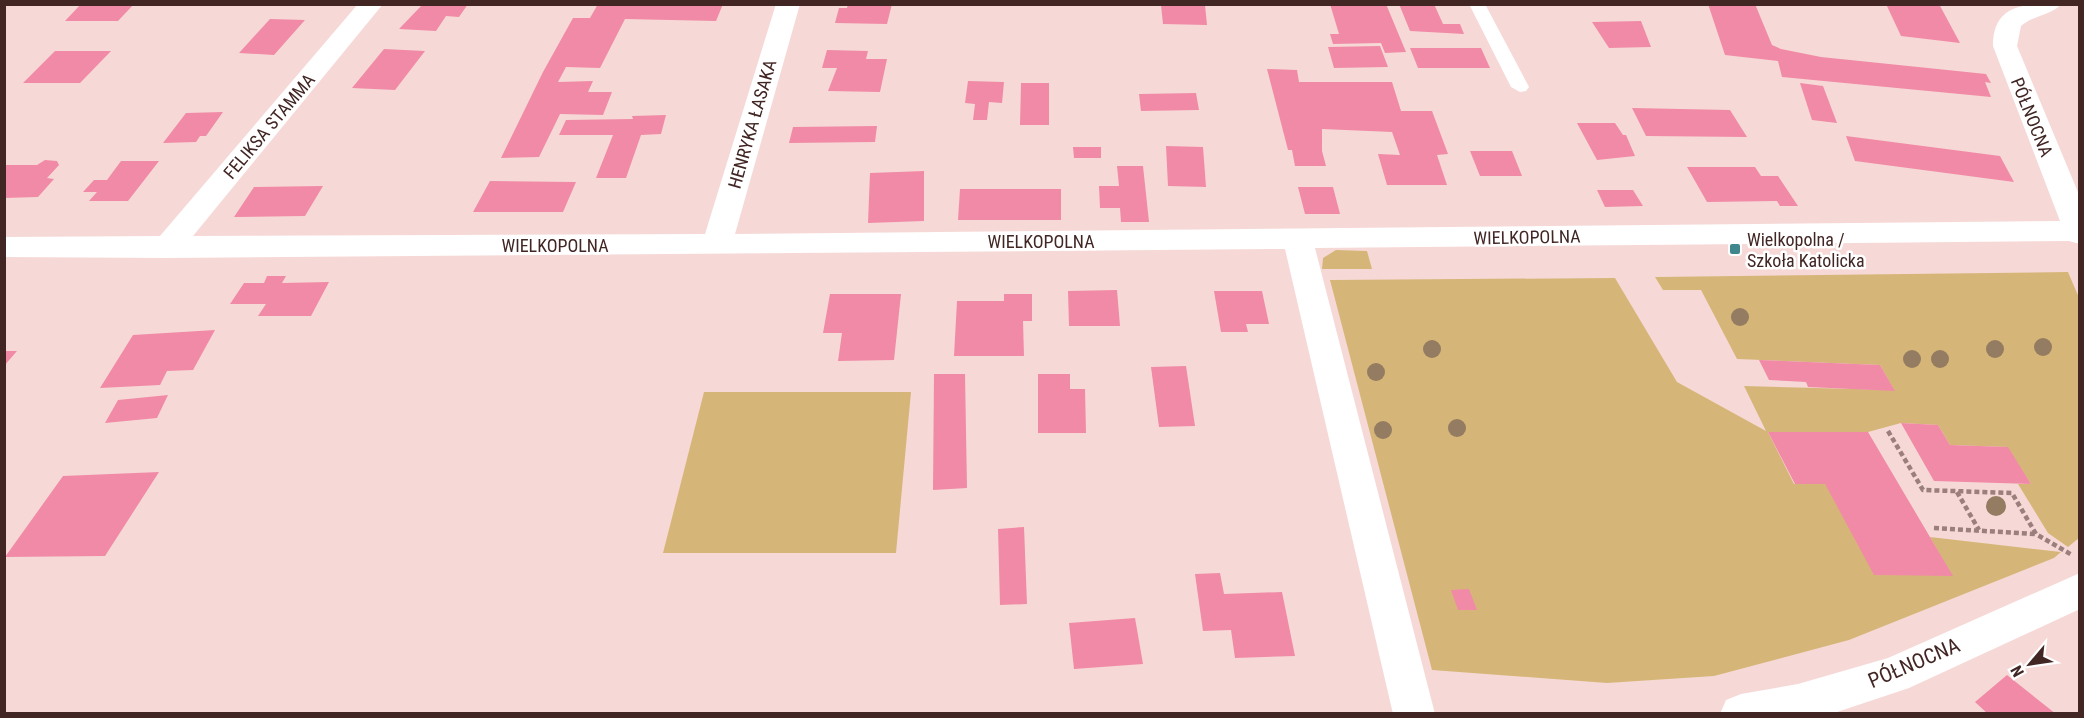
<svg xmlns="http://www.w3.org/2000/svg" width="2084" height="718" viewBox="0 0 2084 718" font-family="'Roboto Condensed',sans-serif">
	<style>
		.green { fill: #d6b678 }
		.building { fill: #f18aa6 }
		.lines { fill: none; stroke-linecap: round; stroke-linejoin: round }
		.path { stroke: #9b7f7c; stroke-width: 4.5; stroke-dasharray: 5 3; stroke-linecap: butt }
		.service { fill: #fff; fill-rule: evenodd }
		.minor { fill: #fff; fill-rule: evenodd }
		.tree { fill: #937c61 }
		.poi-dot { fill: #3f868d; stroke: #fff; stroke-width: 2 }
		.labels { text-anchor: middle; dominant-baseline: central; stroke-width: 5; stroke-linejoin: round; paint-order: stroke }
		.street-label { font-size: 18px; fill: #412624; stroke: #fff }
		.poi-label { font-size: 18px; fill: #412624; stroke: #fff; text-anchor: start }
		.near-street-label { font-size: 21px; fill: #412624; stroke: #fff }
	</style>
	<rect width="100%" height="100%" fill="#f6d9d6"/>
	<g class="green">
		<polygon points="1336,250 1367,251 1372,269 1322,269 1323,258"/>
		<polygon points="2068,272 2080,300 2079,538 2068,547 2048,533 2018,484 2031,484 2007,447 1950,445 1938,425 1901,423 1868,432 1768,432 1794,484 1825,484 1952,576 1930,537 2061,552 2054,558 1849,640 1714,676 1607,683 1432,670 1330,280 1615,278 1677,382 1766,431 1744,386 1894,390 1880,365 1737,359 1701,290 1663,290 1655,277"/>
		<polygon points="704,392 911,392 896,553 663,553"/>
	</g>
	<g class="building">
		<polygon points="81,4 134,4 118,21 65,21"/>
		<polygon points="423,4 468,4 459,17 446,16 436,31 399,29"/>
		<polygon points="598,4 723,4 716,21 625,19 600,68 566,67 558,82 593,81 588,92 612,92 603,115 560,114 539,157 501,158 543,72 573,18 590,18"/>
		<polygon points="848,4 892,4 887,24 835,23 839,8 847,8"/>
		<polygon points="1330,4 1386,4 1406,52 1385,53 1381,43 1333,44 1330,34 1339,34"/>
		<polygon points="1399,4 1434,4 1443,24 1460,24 1464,34 1410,31"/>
		<polygon points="1708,4 1755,4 1772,45 1781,49 1821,57 1986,74 1991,83 1985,82 1991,97 1782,77 1778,61 1725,55"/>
		<polygon points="1886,4 1939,4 1960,43 1901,36"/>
		<polygon points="1161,5 1205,5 1207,25 1163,24"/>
		<polygon points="270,19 305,20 274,55 239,53"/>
		<polygon points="1641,21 1651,47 1609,48 1592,22"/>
		<polygon points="1380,46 1388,67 1334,68 1328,47"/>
		<polygon points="1410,48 1481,48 1490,68 1418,68"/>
		<polygon points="384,49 425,51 395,90 352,88"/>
		<polygon points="827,50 868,51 866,59 887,59 880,92 828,91 837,68 822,68"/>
		<polygon points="55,51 111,51 80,83 23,83"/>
		<polygon points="1267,69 1297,70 1299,82 1392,82 1401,111 1432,111 1448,154 1437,155 1447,185 1387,185 1378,154 1400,155 1392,132 1322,129 1322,151 1326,166 1295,166 1292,150 1288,150"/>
		<polygon points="968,81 1004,82 1002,103 989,102 987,120 973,120 975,104 965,103"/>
		<polygon points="1021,83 1049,83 1049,125 1020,125"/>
		<polygon points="1800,83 1823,86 1837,123 1812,120"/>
		<polygon points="1196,93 1199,110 1141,111 1139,94"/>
		<polygon points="1632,108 1730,110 1747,137 1646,136"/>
		<polygon points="223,112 206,136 200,136 196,142 163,143 186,113"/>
		<polygon points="666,115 661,134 641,135 626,178 596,178 613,135 559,135 566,120 633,119 632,116"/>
		<polygon points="1577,123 1615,123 1623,135 1626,135 1635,156 1597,160"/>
		<polygon points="877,126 875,142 789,143 793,127"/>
		<polygon points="1846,136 2000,156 2014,182 1855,161"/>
		<polygon points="1166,146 1203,147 1206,187 1168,186"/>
		<polygon points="1073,147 1101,147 1101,158 1074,158"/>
		<polygon points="1470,151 1512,151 1522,176 1480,176"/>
		<polygon points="45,160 57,161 59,165 47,178 54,179 38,197 4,198 4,165 37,165"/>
		<polygon points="121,161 159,161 128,201 89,201 97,192 83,192 94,180 107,180"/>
		<polygon points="1117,166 1143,166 1149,222 1121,222 1120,208 1100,208 1099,186 1119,186"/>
		<polygon points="1687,167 1755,167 1761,176 1778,176 1798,206 1780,206 1777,201 1707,202"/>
		<polygon points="924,171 924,221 868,223 870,173"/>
		<polygon points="490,181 576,182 563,212 473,212"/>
		<polygon points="323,186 305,216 234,217 254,187"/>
		<polygon points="1298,187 1333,187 1340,214 1305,214"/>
		<polygon points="960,189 1061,189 1061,220 958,220"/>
		<polygon points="1597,190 1633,190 1643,206 1605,207"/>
		<polygon points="267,276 286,276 282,283 329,282 311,316 258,316 266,304 230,304 244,283 264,283"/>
		<polygon points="1117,290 1120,326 1069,326 1068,291"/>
		<polygon points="1214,291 1262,291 1269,324 1246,324 1248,332 1221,332"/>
		<polygon points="830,294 901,294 894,360 838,361 842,333 823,333"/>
		<polygon points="1004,294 1032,294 1032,321 1023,321 1024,356 954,356 957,301 1004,301"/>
		<polygon points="215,330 193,370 167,371 160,385 100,388 133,335"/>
		<polygon points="4,351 17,351 4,366"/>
		<polygon points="1759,360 1880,365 1895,391 1808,387 1806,382 1769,380"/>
		<polygon points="1186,366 1195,426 1159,427 1151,367"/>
		<polygon points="934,374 965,374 967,488 933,490"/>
		<polygon points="1038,374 1070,374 1070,389 1085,389 1086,433 1038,433"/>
		<polygon points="168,395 157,418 105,423 118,400"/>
		<polygon points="1901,423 1938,425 1950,445 2008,447 2031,484 1934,481"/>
		<polygon points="1768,432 1868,432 1953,576 1874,575 1825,484 1795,484"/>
		<polygon points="159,472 105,556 5,557 63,476"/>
		<polygon points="1024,527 1027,604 1000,605 998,529"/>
		<polygon points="1220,573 1224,594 1282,592 1295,656 1235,658 1231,630 1203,631 1195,574"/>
		<polygon points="1469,589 1477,610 1458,610 1451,590"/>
		<polygon points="1135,618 1143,664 1074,669 1069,623"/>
		<polygon points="2007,675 2056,714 1988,714 1975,702"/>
	</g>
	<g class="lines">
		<g class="path">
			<polyline points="1888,431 1923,490 2012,493 2036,534 2072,555"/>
			<polyline points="1957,492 1979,530"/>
			<polyline points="1934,528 2035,534"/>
		</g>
		<polygon class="service" points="1469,4 1485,4 1529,87 1526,91 1520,92 1511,87"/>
		<g class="minor">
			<path d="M358,4H383L193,236L705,234L776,4H800L735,234L2060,221L1993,46C1993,2 2028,4 2061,4C2054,14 2032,16 2021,26L2017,46L2080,197V244L2069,241L1315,248L1435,714H1393L1285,249L167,258L4,257V237L160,236Z"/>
			<polygon points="2080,573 2080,609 1909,688 1831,714 1720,714 1726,700 1741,694 1798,684 1888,658"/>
		</g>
	</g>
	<g class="tree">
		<circle cx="1740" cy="317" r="9"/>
		<circle cx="2043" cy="347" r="9"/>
		<circle cx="1432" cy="349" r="9"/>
		<circle cx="1995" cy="349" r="9"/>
		<circle cx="1912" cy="359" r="9"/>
		<circle cx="1940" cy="359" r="9"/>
		<circle cx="1376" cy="372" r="9"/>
		<circle cx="1457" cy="428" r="9"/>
		<circle cx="1383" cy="430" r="9"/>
		<circle cx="1996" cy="506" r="10"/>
	</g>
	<rect class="poi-dot" x="1729" y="243" width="12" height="12" rx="3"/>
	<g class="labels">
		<g class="street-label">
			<text transform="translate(2032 117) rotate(68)">PÓŁNOCNA</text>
			<text transform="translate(752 124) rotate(-74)">HENRYKA ŁASAKA</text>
			<text transform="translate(269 126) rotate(-50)">FELIKSA STAMMA</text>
			<text transform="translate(1527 237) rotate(-1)">WIELKOPOLNA</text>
			<text x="1041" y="241">WIELKOPOLNA</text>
			<text x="555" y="245">WIELKOPOLNA</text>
		</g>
		<g class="poi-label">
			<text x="1747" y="239">Wielkopolna /<tspan x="1747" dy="21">Szkoła Katolicka</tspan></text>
		</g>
		<g class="near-street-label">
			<text transform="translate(1914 663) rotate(-23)">PÓŁNOCNA</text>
		</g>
	</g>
	<rect width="2084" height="718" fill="none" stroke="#412624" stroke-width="12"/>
	<g transform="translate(2030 664) rotate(241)" stroke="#ffffff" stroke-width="4.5" paint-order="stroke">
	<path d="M0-4.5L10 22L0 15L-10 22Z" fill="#412624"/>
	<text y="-9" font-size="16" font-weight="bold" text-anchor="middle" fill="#412624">N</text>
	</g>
</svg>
